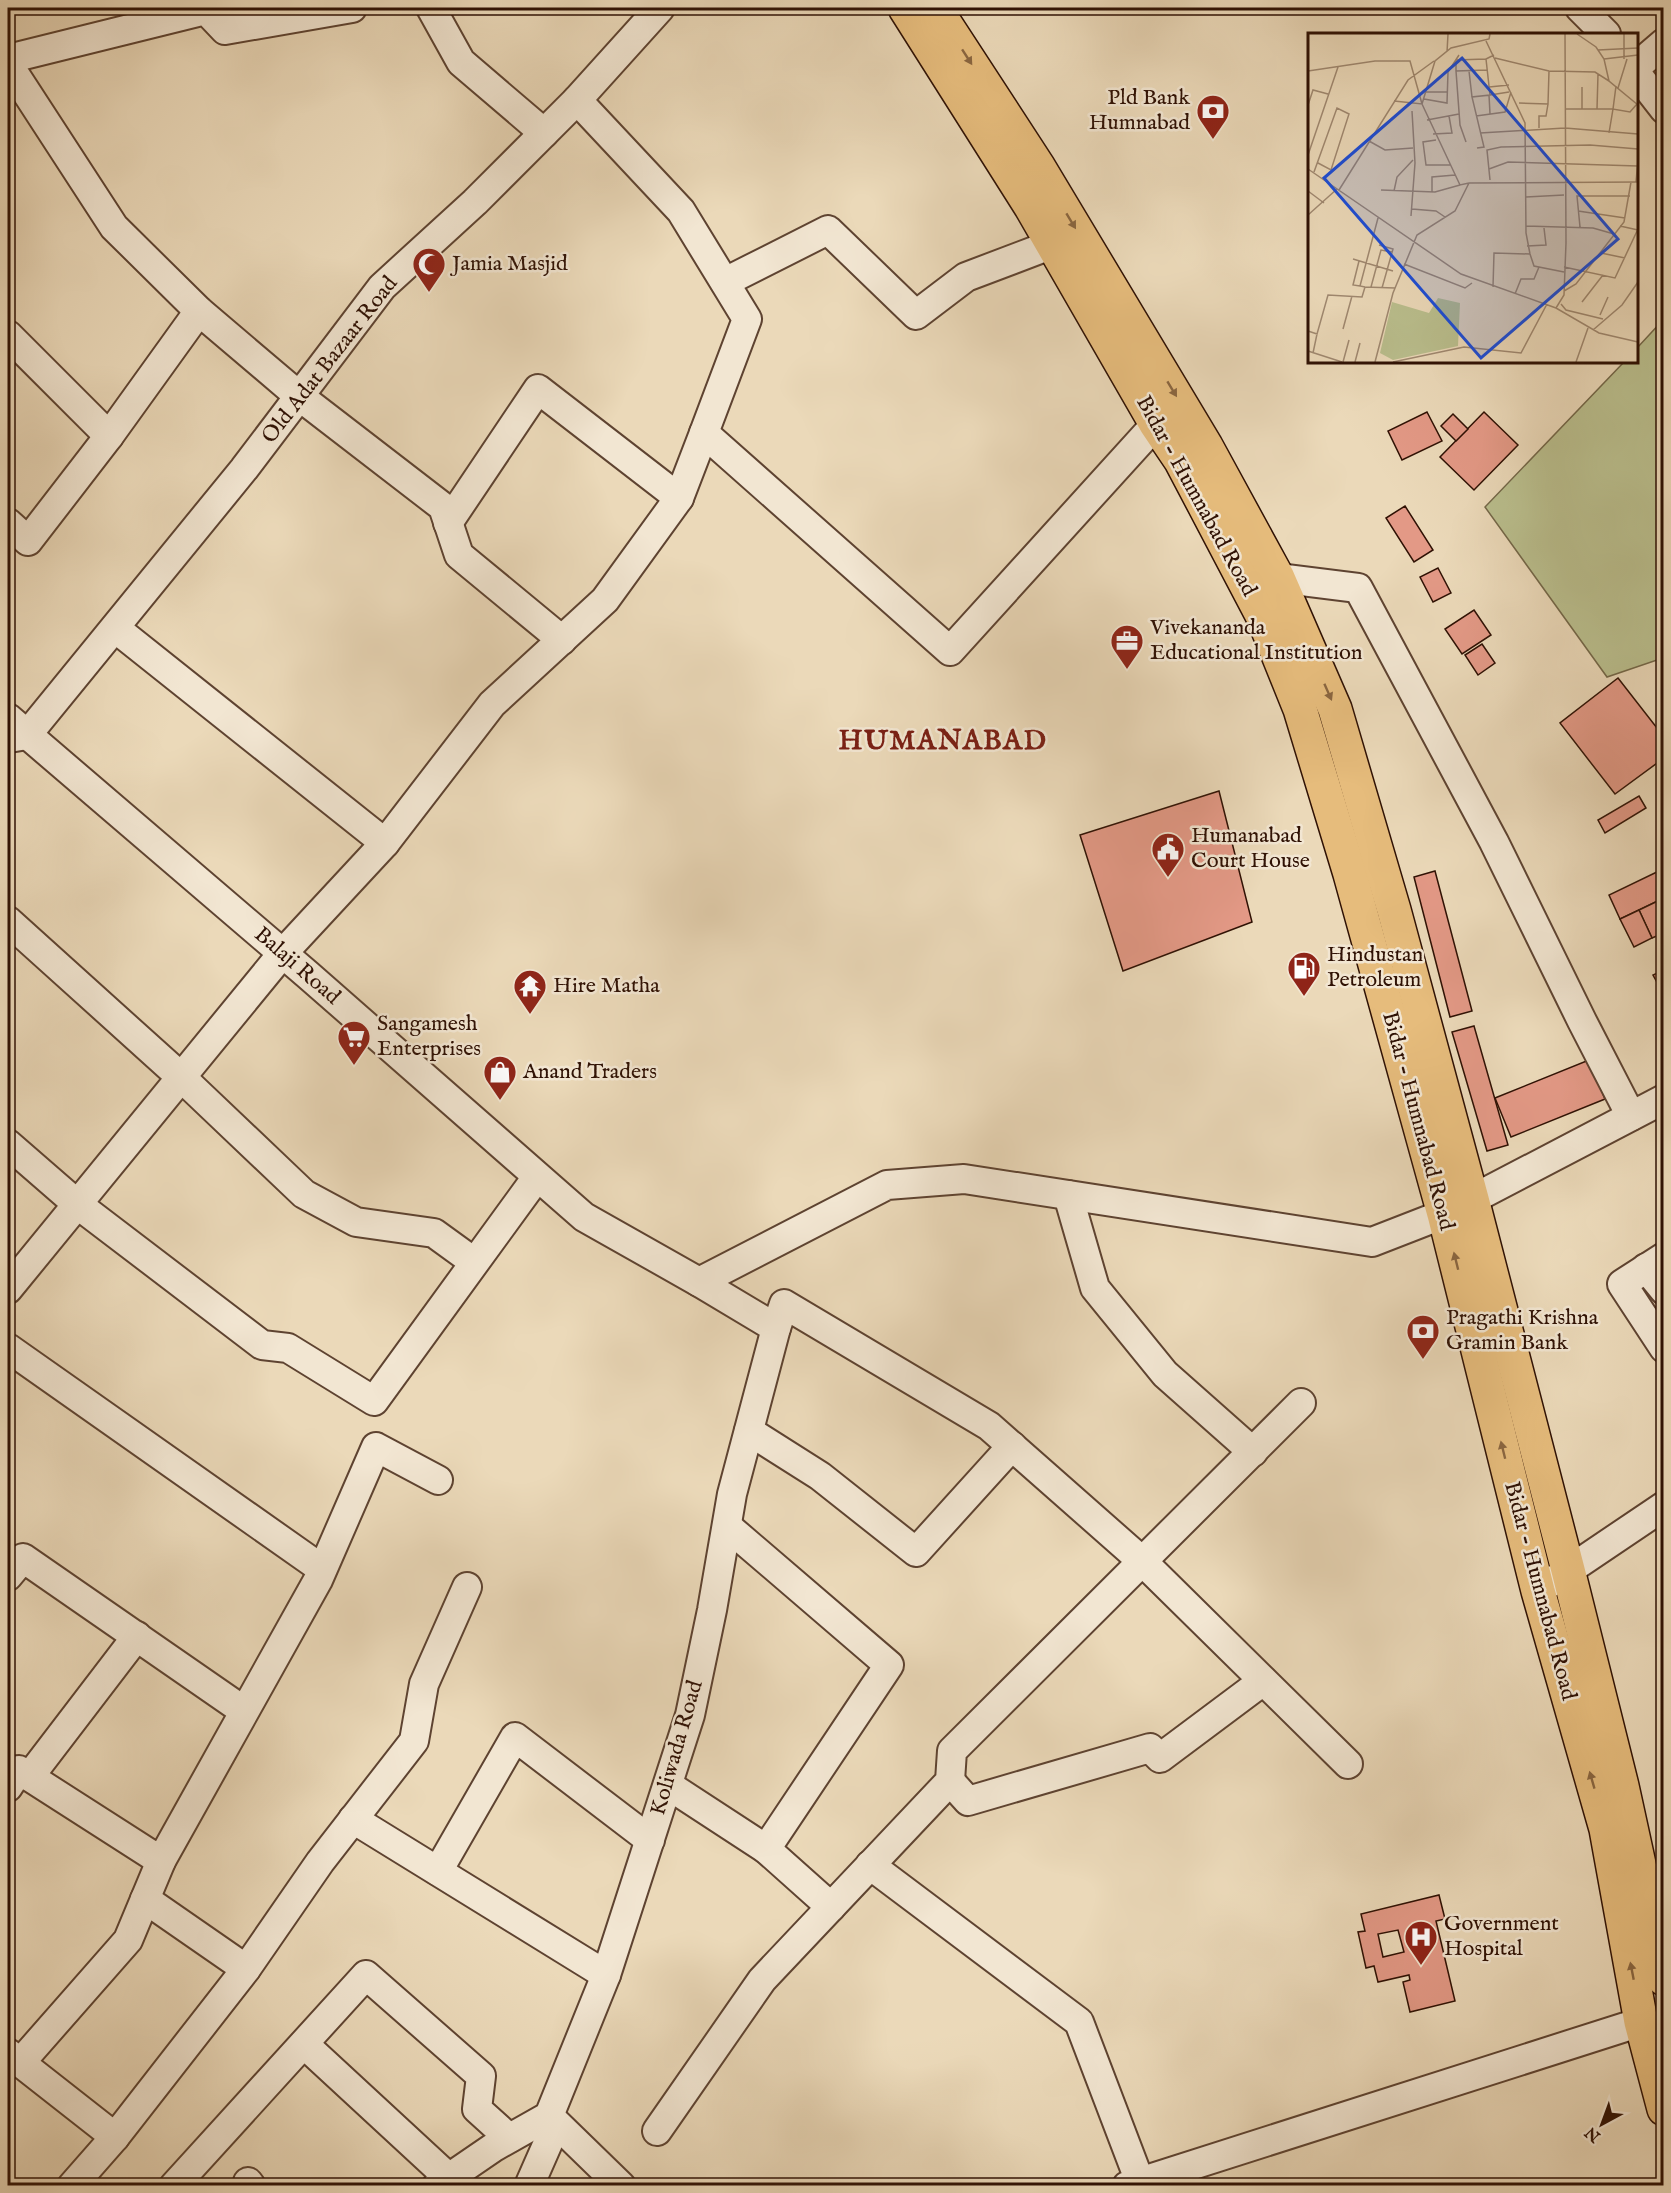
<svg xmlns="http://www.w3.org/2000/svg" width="1671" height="2193" viewBox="0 0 1671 2193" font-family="'IM FELL English',serif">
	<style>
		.green { fill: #babf8e; stroke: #746849; stroke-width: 1.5 }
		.building { fill: #e39986; stroke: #2f1104; stroke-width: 1.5; fill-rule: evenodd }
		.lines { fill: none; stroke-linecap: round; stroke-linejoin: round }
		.minor-casing { stroke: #5e4331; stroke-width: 32 }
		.major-casing { stroke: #2f1104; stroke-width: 36 }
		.minor { stroke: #f2e6d2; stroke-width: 28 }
		.major { stroke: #e6bc7c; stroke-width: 33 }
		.oneway { fill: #8a6640 }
		.labels { text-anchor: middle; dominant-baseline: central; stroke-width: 5; stroke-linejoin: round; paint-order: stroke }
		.poi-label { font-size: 22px; fill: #2f1104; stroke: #f2e6d2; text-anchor: start }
		.street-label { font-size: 22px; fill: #2f1104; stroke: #f2e6d2 }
		.district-label { font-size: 28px; font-weight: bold; letter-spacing: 1.5px; fill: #7a1f14; stroke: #f2e6d2 }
		.inset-road { fill: none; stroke: #a08971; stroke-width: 1.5 }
		.view { fill: #1d4ed8; fill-opacity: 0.15; stroke: #1d4ed8; stroke-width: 3 }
		.inset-edge { fill: none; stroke: #2f1104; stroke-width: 3 }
	</style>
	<rect width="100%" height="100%" fill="#ebd9b9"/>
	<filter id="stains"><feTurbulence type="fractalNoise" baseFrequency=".00333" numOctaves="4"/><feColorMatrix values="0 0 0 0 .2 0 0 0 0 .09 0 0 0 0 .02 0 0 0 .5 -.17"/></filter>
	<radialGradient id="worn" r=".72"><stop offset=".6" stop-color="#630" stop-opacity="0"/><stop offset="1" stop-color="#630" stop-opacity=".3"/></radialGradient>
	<polygon class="green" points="1663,320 1663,658 1607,677 1485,507 1624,362 1636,362 1637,348"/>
	<g class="building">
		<polygon points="1427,412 1442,441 1402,460 1388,431"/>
		<polygon points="1484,412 1518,445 1474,490 1440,457"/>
		<polygon points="1453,414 1468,429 1456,441 1441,426"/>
		<polygon points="1405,506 1433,550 1414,562 1386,518"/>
		<polygon points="1438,568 1451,593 1433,602 1420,577"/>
		<polygon points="1474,610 1491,635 1462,654 1445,629"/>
		<polygon points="1482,644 1495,663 1478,675 1465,655"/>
		<polygon points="1618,678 1664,737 1664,758 1615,794 1560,723"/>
		<polygon points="1219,791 1252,922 1123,971 1080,835"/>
		<polygon points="1639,796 1646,808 1605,833 1598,820"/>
		<polygon points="1661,870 1664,874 1664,898 1620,919 1609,895"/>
		<polygon points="1435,871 1472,1011 1450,1017 1414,877"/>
		<polygon points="1664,898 1664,933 1652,938 1639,910"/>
		<polygon points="1639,910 1652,938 1634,947 1620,919"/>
		<polygon points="1664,970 1664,995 1653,975"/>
		<polygon points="1474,1026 1508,1145 1487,1151 1452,1032"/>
		<polygon points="1589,1060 1605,1099 1511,1137 1495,1098"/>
		<path d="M1439,1895L1445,1919L1436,1921L1455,2001L1410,2012L1403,1982L1410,1980L1409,1975L1378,1982L1374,1966L1366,1968L1358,1932L1365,1931L1361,1914ZM1398,1930L1404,1952L1383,1957L1378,1934Z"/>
	</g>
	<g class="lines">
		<defs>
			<g id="minor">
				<polyline points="431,8 461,62 544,133"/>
				<polyline points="1580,8 1606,34"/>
				<polyline points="8,59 206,10 225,30 352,8"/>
				<polyline points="8,64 114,227 199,311 299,396 443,507 459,555 562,640"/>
				<polyline points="1636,67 1664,43"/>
				<polyline points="1636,73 1664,109"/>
				<polyline points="577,100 681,211 747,319 704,433 950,651 1156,424"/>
				<polyline points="725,282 828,230 916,315 966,277 1053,244"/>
				<polyline points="8,335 109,436"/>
				<polyline points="8,523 28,541 109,436 199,311"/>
				<polyline points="448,523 538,389 679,498"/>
				<polyline points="1278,578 1358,588 1494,842 1582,1021 1631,1116"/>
				<polyline points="115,628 385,843"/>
				<polyline points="8,718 308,975 584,1217 699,1282 887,1185 964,1179 1372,1242 1444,1214 1664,1099"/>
				<polyline points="9,738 27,735 244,469 382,287 475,202 577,100 660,8"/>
				<polyline points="8,921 181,1077 304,1194 356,1222 434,1233 474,1262"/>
				<polyline points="8,1144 77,1204 262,1345 288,1348 374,1401 537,1177"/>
				<polyline points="1068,1195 1095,1288 1165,1374 1253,1452"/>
				<polyline points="1664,1257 1622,1284 1664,1348"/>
				<polyline points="1646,1268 1664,1290"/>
				<polyline points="8,1289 282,954 385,843 492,704 605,600 679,498 704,433"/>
				<polyline points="776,1328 784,1304 989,1426 1142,1561 1348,1764"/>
				<polyline points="8,1348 322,1569"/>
				<polyline points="749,1431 820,1476 916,1552 1012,1446"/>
				<polyline points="8,1576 23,1558 244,1711"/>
				<polyline points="1538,1591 1664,1506"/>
				<polyline points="30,1776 137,1636"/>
				<polyline points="950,1781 968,1801 1150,1748 1160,1758 1263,1681"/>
				<polyline points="668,1785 766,1849 889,1665 727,1526"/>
				<polyline points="8,1787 19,1770 161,1861 318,1580 376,1447 438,1480"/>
				<polyline points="353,1819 606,1975"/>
				<polyline points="766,1849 831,1907"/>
				<polyline points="870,1865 1079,2022 1140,2182"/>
				<polyline points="438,1871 515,1737 650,1840"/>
				<polyline points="145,1899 246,1969"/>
				<polyline points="304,2044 449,2178"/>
				<polyline points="8,2053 115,2137 246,1969 320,1862 414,1741 424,1684 467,1587"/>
				<polyline points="20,2063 128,1940 161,1861"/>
				<polyline points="549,2116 621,2186"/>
				<polyline points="657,2131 762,1980 950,1781 952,1751 1301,1403"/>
				<polyline points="248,2182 251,2186"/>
				<polyline points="72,2186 115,2137"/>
				<polyline points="174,2186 366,1975 481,2076 477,2109 509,2138"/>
				<polyline points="437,2186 494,2147 549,2116 606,1975 690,1715 712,1610 732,1494 776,1328 699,1282"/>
				<polyline points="529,2186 551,2136 549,2116"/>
				<polyline points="1127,2186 1641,2022"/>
			</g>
			<g id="major">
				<polyline points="905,8 1031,207 1156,424 1181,461 1262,615 1300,709 1350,874 1444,1214 1538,1591 1606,1829 1641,2022 1664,2109"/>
				<polyline points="935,8 1038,166 1206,446 1278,578 1335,709 1394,910 1472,1199 1568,1570 1622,1786 1664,1979"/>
			</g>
		</defs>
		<use href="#minor" class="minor-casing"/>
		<use href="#major" class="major-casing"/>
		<use href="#minor" class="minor"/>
		<use href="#major" class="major"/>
	</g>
	<defs><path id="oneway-solid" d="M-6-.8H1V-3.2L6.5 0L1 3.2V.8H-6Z" transform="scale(1.5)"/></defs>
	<g class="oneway">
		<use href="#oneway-solid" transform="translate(967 57) rotate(57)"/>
		<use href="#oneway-solid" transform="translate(1071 221) rotate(59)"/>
		<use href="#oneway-solid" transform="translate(1172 389) rotate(59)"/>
		<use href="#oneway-solid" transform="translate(1328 692) rotate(66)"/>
		<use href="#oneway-solid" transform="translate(1456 1261) rotate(-104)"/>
		<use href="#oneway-solid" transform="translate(1503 1450) rotate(-104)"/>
		<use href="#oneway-solid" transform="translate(1592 1780) rotate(-106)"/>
		<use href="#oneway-solid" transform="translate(1632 1971) rotate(-101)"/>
	</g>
	<defs>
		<symbol id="bank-pin" viewBox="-11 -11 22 30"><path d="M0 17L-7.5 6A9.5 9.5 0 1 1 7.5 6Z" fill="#8f2418" stroke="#f2e6d2"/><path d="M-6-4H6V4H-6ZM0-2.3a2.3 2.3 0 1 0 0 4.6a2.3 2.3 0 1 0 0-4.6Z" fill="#fff"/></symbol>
		<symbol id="mosque-pin" viewBox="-11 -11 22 30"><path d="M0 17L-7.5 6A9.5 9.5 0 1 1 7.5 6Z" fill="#8f2418" stroke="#f2e6d2"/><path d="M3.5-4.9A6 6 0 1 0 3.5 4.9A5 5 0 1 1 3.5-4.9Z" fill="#fff"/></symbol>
		<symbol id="office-pin" viewBox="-11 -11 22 30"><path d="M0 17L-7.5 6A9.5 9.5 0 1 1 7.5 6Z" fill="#8f2418" stroke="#f2e6d2"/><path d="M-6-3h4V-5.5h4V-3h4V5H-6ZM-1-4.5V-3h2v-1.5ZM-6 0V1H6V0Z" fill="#fff"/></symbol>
		<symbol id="civic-pin" viewBox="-11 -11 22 30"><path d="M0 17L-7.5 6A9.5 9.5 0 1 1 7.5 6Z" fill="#8f2418" stroke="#f2e6d2"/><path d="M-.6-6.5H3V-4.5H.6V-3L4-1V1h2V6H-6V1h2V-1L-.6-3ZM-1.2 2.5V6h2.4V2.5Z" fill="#fff"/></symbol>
		<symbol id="fuel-pin" viewBox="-11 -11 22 30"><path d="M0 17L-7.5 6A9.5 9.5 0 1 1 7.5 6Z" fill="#8f2418" stroke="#f2e6d2"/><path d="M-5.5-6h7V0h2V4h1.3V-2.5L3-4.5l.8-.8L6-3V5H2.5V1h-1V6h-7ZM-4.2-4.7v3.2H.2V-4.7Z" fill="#fff"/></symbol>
		<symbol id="temple-pin" viewBox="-11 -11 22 30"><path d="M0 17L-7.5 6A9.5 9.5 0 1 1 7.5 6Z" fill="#8f2418" stroke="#f2e6d2"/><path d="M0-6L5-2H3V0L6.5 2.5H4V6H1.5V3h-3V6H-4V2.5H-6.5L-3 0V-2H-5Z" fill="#fff"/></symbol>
		<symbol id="supermarket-pin" viewBox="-11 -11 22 30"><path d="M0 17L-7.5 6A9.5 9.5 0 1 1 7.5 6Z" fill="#8f2418" stroke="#f2e6d2"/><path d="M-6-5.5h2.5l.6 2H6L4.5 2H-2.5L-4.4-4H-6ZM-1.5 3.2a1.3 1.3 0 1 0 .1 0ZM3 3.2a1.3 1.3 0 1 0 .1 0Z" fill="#fff"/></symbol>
		<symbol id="shop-pin" viewBox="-11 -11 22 30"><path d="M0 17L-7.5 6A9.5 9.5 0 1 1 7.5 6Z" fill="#8f2418" stroke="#f2e6d2"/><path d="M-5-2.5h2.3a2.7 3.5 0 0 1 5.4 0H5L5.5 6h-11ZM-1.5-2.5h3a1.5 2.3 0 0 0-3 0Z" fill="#fff"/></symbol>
		<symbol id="hospital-pin" viewBox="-11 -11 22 30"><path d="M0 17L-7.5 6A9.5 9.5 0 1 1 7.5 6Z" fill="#8f2418" stroke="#f2e6d2"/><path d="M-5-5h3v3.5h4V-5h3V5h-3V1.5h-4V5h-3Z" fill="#fff"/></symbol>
	</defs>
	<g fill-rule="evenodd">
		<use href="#bank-pin" x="1194" y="92" width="38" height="52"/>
		<use href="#mosque-pin" x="410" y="245" width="38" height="52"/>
		<use href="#office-pin" x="1108" y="622" width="38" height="52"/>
		<use href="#civic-pin" x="1149" y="830" width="38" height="52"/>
		<use href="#fuel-pin" x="1285" y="949" width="38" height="52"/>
		<use href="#temple-pin" x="511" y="967" width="38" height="52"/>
		<use href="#supermarket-pin" x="335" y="1018" width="38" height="52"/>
		<use href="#shop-pin" x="481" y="1053" width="38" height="52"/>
		<use href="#bank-pin" x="1404" y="1312" width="38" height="52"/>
		<use href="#hospital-pin" x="1402" y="1918" width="38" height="52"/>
	</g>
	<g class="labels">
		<g class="poi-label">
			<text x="1190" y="98" text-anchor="end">Pld Bank<tspan x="1190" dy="25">Humnabad</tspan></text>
			<text x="452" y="264">Jamia Masjid</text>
			<text x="1150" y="628">Vivekananda<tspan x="1150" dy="25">Educational Institution</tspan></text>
			<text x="1191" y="836">Humanabad<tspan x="1191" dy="25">Court House</tspan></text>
			<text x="1327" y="955">Hindustan<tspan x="1327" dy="25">Petroleum</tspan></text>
			<text x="553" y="986">Hire Matha</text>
			<text x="377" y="1024">Sangamesh<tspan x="377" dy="25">Enterprises</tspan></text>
			<text x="523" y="1072">Anand Traders</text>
			<text x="1446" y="1318">Pragathi Krishna<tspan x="1446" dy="25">Gramin Bank</tspan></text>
			<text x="1444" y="1924">Government<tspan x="1444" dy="25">Hospital</tspan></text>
		</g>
		<g class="street-label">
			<text transform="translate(330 360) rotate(-52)">Old Adat Bazaar Road</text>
			<text transform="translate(1196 496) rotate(61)">Bidar - Humnabad Road</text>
			<text transform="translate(297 966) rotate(41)">Balaji Road</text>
			<text transform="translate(1418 1121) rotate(75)">Bidar - Humnabad Road</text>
			<text transform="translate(1540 1591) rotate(75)">Bidar - Humnabad Road</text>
			<text transform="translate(677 1748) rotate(-74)">Koliwada Road</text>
		</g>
		<g class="district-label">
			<text x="943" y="741">HUMANABAD</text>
		</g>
	</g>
	<g transform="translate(1308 33)">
		<rect width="330" height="330" fill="#ebd9b9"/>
		<path d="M130,265L152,270L150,313L85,327L72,320L84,269L121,280Z" fill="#babf8e"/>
		<path class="inset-road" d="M269,1L288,14L296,26L301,48L330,72M316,1V26M178,8L217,90L218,200L222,221M290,17L330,15M139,19L140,1M187,25L241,38L287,39L301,48M296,26L330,22M0,38L67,28H102L114,71L86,68M148,38V27L178,26M161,38L164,64M181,54L201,52M310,55L319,26M118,59H139M181,62L182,81M182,62L201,59M116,66L139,70L140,39L151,22M211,70L240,71L241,38M0,72L5,57L20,61M257,76H305L308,53M274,76V54M289,76L290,41M168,83L197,79L203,59M119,87L151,81M231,95V83H238L240,71M172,100L257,95L330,101M301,100L305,76L322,79L329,71M125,101L144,100L141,83M128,107L115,109L118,132H142M61,108L77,117L105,115M158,109L152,92L148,38L179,37M169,115L176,114L164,64L182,62L178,26L186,22M0,122L30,34M0,136L153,241L248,275L291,300L330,309M181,136L200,129L330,133M6,139L29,75L41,81L23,137L10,130M182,147L179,117L193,114L282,112L330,116M328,149L330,127M161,150L152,152L114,71L127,28L143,15L181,6L182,1M31,157L100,47L126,28M73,157L127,159L152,152M0,158L16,170M86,158L89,144L105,127M124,159V144L147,142M218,164L256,162M104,176L128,178L137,184M270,178L317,185M0,182L29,156M103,183L107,130L104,78M218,193L285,195L306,201M312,193L330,197M272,194L269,163H322M71,212L85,216L74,255M219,213L238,212L236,195M293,220L317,225M45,226L85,238M51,228L45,252L52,253M96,231L157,255L164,250M256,234L307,245L330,196M57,254L52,253L70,185M63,254L73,217L84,219M185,254L186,220L222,221L226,233L256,239M256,258L268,251L316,189L323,149M207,261L213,246H226L231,234M274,269L295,242M253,271L258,277L295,286M248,275L256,262L258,210L257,1M292,282L300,264M35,296L44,263M285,297L314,272L330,249M0,298L9,301L20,262L54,264L57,254L87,255M0,318L34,329M5,320L9,301M35,329L41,307M47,329L52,310M67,329L85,260L109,202L147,178L161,150L330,149M85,329L156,314L213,320L239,271M268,329L280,295"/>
		<path class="view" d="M154,25L310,206L173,325L16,145Z"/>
		<rect width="330" height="330" class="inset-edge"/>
	</g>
	<rect width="1671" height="2193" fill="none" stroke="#ebd9b9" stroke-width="30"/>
	<rect x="9" y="9" width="1653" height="2175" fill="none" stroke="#2f1104" stroke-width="3"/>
	<rect x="15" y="15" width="1641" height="2163" fill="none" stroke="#2f1104" stroke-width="1.5"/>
	<g transform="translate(1602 2124) rotate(221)" stroke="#f2e6d2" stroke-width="4.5" paint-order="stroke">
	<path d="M0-4.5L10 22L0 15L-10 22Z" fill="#2f1104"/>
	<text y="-9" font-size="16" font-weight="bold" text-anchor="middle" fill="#2f1104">N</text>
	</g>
	<rect width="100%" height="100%" filter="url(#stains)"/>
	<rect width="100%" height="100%" fill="url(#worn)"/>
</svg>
